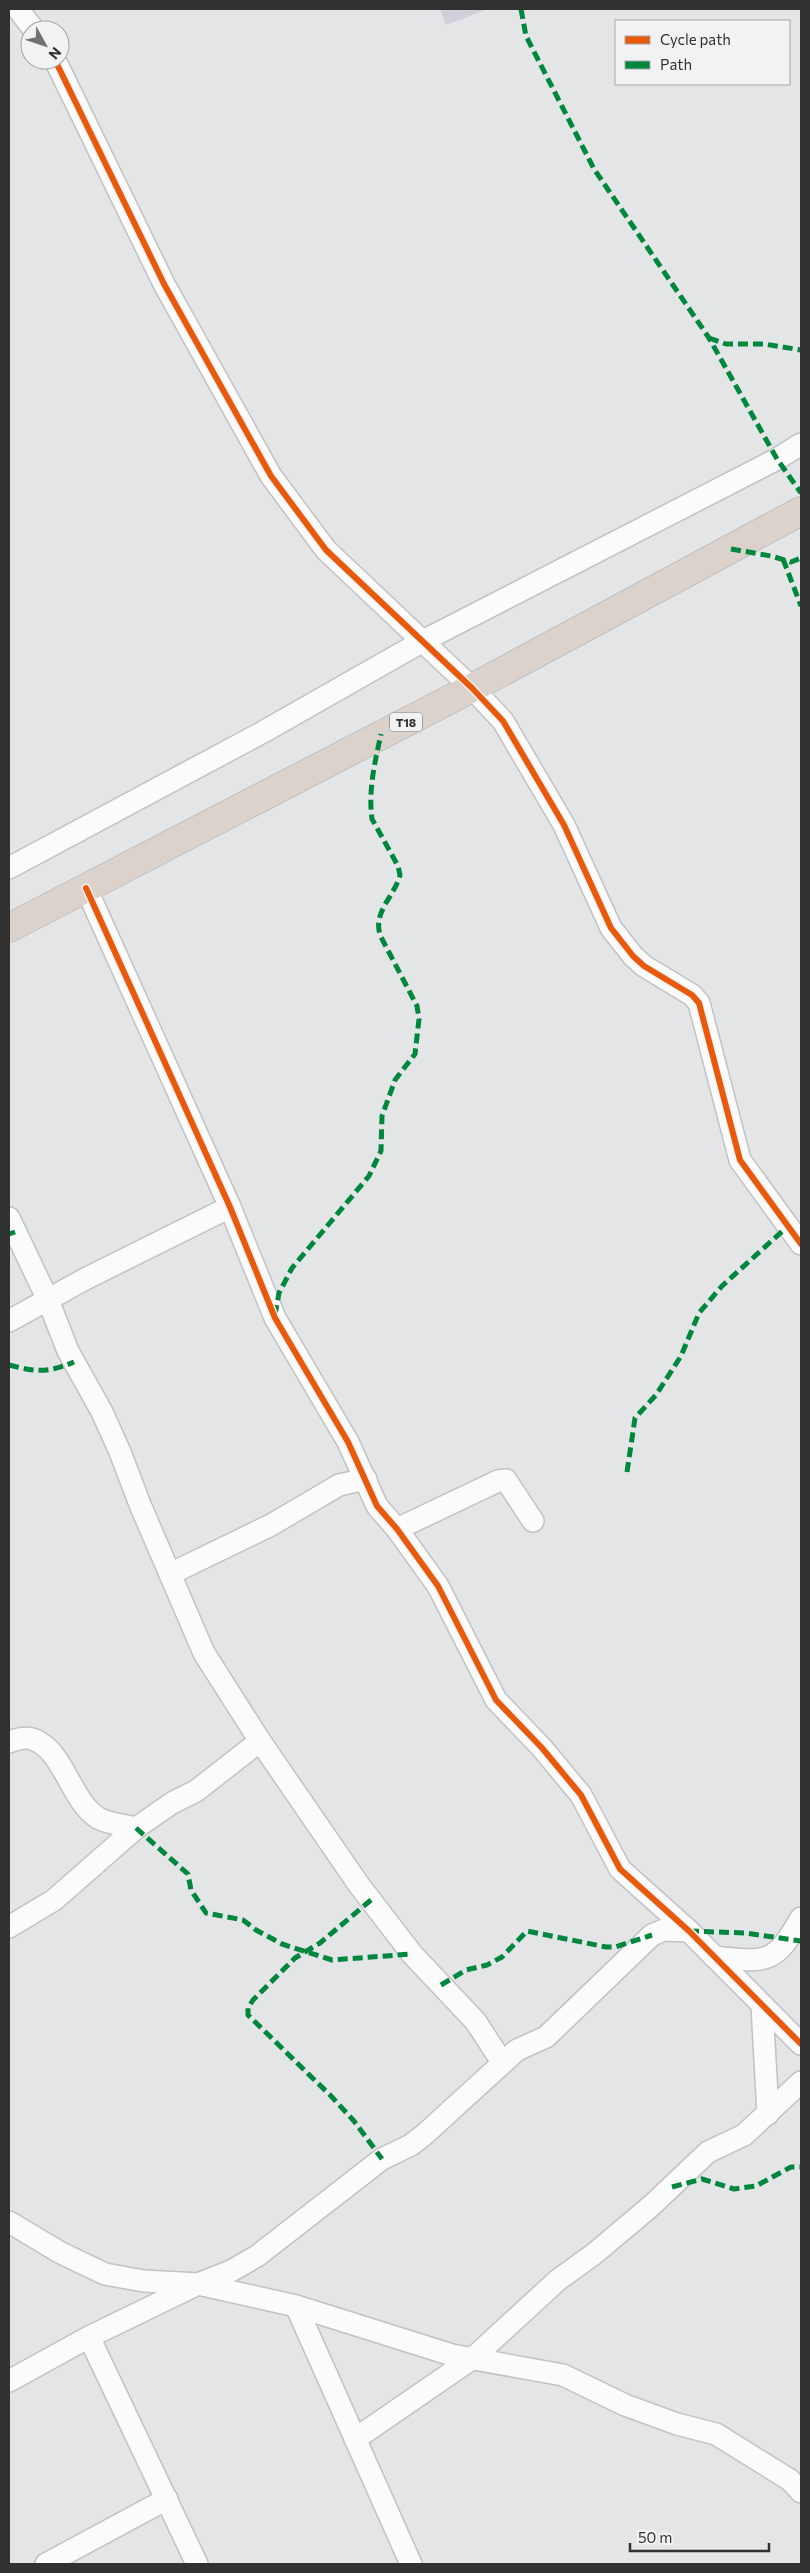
<svg xmlns="http://www.w3.org/2000/svg" width="810" height="2573" viewBox="0 0 810 2573" font-family="Commissioner,sans-serif">
	<style>
		.building { fill: #cfd0d9 }
		.lines { fill: none; stroke-linecap: round; stroke-linejoin: round }
		.minor-casing { stroke: #c1c2c3; stroke-width: 24 }
		.highway-casing { stroke: #c1c1c2; stroke-width: 30 }
		.minor { stroke: #fbfbfb; stroke-width: 21 }
		.highway { stroke: #dcd2cc; stroke-width: 28 }
		.quiet { stroke: #00873e; stroke-width: 5; stroke-dasharray: 10 5; stroke-linecap: butt }
		.cycleway-casing { stroke: #f1f2f4; stroke-width: 9 }
		.cycleway { stroke: #e8590c; stroke-width: 6 }
		.labels { text-anchor: middle; dominant-baseline: central; stroke-width: 4; stroke-linejoin: round; paint-order: stroke }
		.shield { fill: #f1f2f4; stroke: #6b6b6c; stroke-width: 1 }
		.shield-label { font-size: 12px; font-weight: bold; fill: #313132 }
	</style>
	<rect width="100%" height="100%" fill="#e4e5e6"/>
	<polygon class="building" points="440,9 484,9 485,10 446,25"/>
	<g class="lines">
		<defs>
			<g id="minor">
				<polyline points="18,9 34,30"/>
				<polyline points="55,60 164,284 271,476 326,550 472,688 503,721 564,825 611,928 633,956 644,966 692,995 699,1003 740,1160 801,1244"/>
				<polyline points="9,868 263,732 423,641 777,459 801,444"/>
				<polyline points="86,888 230,1207 275,1318 348,1442 377,1506 397,1529 438,1586 496,1700 542,1748 581,1795 620,1869 689,1931 801,2044"/>
				<polyline points="9,1218 48,1300 68,1351 102,1412 120,1452 141,1507 204,1653 260,1741 359,1885 412,1954 476,2022 502,2062"/>
				<polyline points="9,1321 87,1278 230,1207"/>
				<polyline points="397,1529 498,1481 506,1480 533,1521"/>
				<polyline points="170,1574 271,1525 339,1485 366,1479"/>
				<path d="M9,1742C17,1739 27,1736 35,1740C64,1752 71,1801 98,1818C109,1824 124,1825 136,1828"/>
				<polyline points="9,1927 54,1900 136,1828 172,1803 196,1791 260,1741"/>
				<path d="M714,1957C765,1962 774,1966 801,1918"/>
				<polyline points="762,2006 768,2114"/>
				<polyline points="9,2222 61,2253 105,2274 144,2281 198,2284 296,2306 452,2355 563,2375 625,2405 677,2424 716,2434 790,2480 801,2492"/>
				<polyline points="296,2306 411,2564"/>
				<polyline points="89,2337 197,2564"/>
				<polyline points="9,2381 89,2337 198,2284 231,2271 257,2256 382,2159 411,2145 425,2134 517,2050 546,2037 652,1935 664,1930 689,1931"/>
				<polyline points="355,2439 473,2358 558,2280 594,2254 651,2206 708,2152 744,2135 801,2082"/>
				<polyline points="46,2564 167,2499"/>
			</g>
			<polyline id="highway" points="9,928 472,688 801,511"/>
		</defs>
		<use href="#minor" class="minor-casing"/>
		<use href="#highway" class="highway-casing"/>
		<use href="#minor" class="minor"/>
		<use href="#highway" class="highway"/>
		<g class="quiet">
			<polyline points="521,9 526,36 594,169 709,338 777,459 801,493"/>
			<polyline points="709,338 726,344 764,344 801,350"/>
			<polyline points="731,549 771,556 791,562 801,558"/>
			<polyline points="783,559 801,606"/>
			<polyline points="9,1234 15,1232"/>
			<path d="M275,1315L279,1293L292,1268L369,1176L381,1151L382,1116L395,1080L415,1054L419,1019L417,1006L381,937C371,913 395,896 400,875L398,866L372,819C368,790 375,762 381,734"/>
			<path d="M9,1365C36,1372 48,1373 74,1362"/>
			<polyline points="627,1472 635,1418 656,1395 681,1356 699,1313 722,1286 788,1226"/>
			<polyline points="136,1828 188,1874 191,1890 206,1913 243,1920 256,1930 282,1944 332,1960 412,1954"/>
			<polyline points="371,1900 320,1943 295,1958 253,2000 248,2008 248,2015 331,2096 354,2121 382,2159"/>
			<polyline points="689,1931 745,1933 801,1941"/>
			<polyline points="441,1985 466,1970 487,1965 502,1957 527,1931 606,1947 615,1947 652,1935"/>
			<polyline points="672,2187 702,2179 734,2189 756,2186 791,2167 801,2167"/>
		</g>
		<defs>
			<g id="cycleway">
				<polyline points="55,60 164,284 271,476 326,550 472,688 503,721 564,825 611,928 633,956 644,966 692,995 699,1003 740,1160 801,1244"/>
				<polyline points="86,888 230,1207 275,1318 348,1442 377,1506 397,1529 438,1586 496,1700 542,1748 581,1795 620,1869 689,1931 801,2044"/>
			</g>
		</defs>
		<use href="#cycleway" class="cycleway-casing"/>
		<use href="#cycleway" class="cycleway"/>
	</g>
	<g class="labels">
		<rect class="shield" x="390" y="712.5" width="32" height="19" rx="4"/>
		<g class="shield-label">
			<text x="406" y="722">T18</text>
		</g>
	</g>
	<rect width="810" height="2573" fill="none" stroke="#313132" stroke-width="20"/>
	<rect x="615" y="20" width="175" height="65" fill="#f1f2f4" stroke="#a4a5a6"/>
	<rect x="625" y="36" width="25" height="8" fill="#e8590c" stroke="#a4a5a6"/>
	<text x="660" y="45" font-size="15" fill="#313132">Cycle path</text>
	<rect x="625" y="61" width="25" height="8" fill="#00873e" stroke="#a4a5a6"/>
	<text x="660" y="70" font-size="15" fill="#313132">Path</text>
	<g transform="translate(45 45) rotate(130)"><circle r="24" fill="#f1f2f4" stroke="#a4a5a6"/>
	<path d="M0-4L9 19L0 12L-9 19Z" fill="#707071"/>
	<text y="-8" font-size="14" font-weight="bold" text-anchor="middle" fill="#313132">N</text>
	</g>
	<path d="M630 2543v8h139v-8" fill="none" stroke="#313132" stroke-width="2.5"/>
	<text x="638" y="2543" font-size="15" fill="#313132" stroke="#f1f2f4" stroke-width="4" paint-order="stroke">50 m</text>
</svg>
